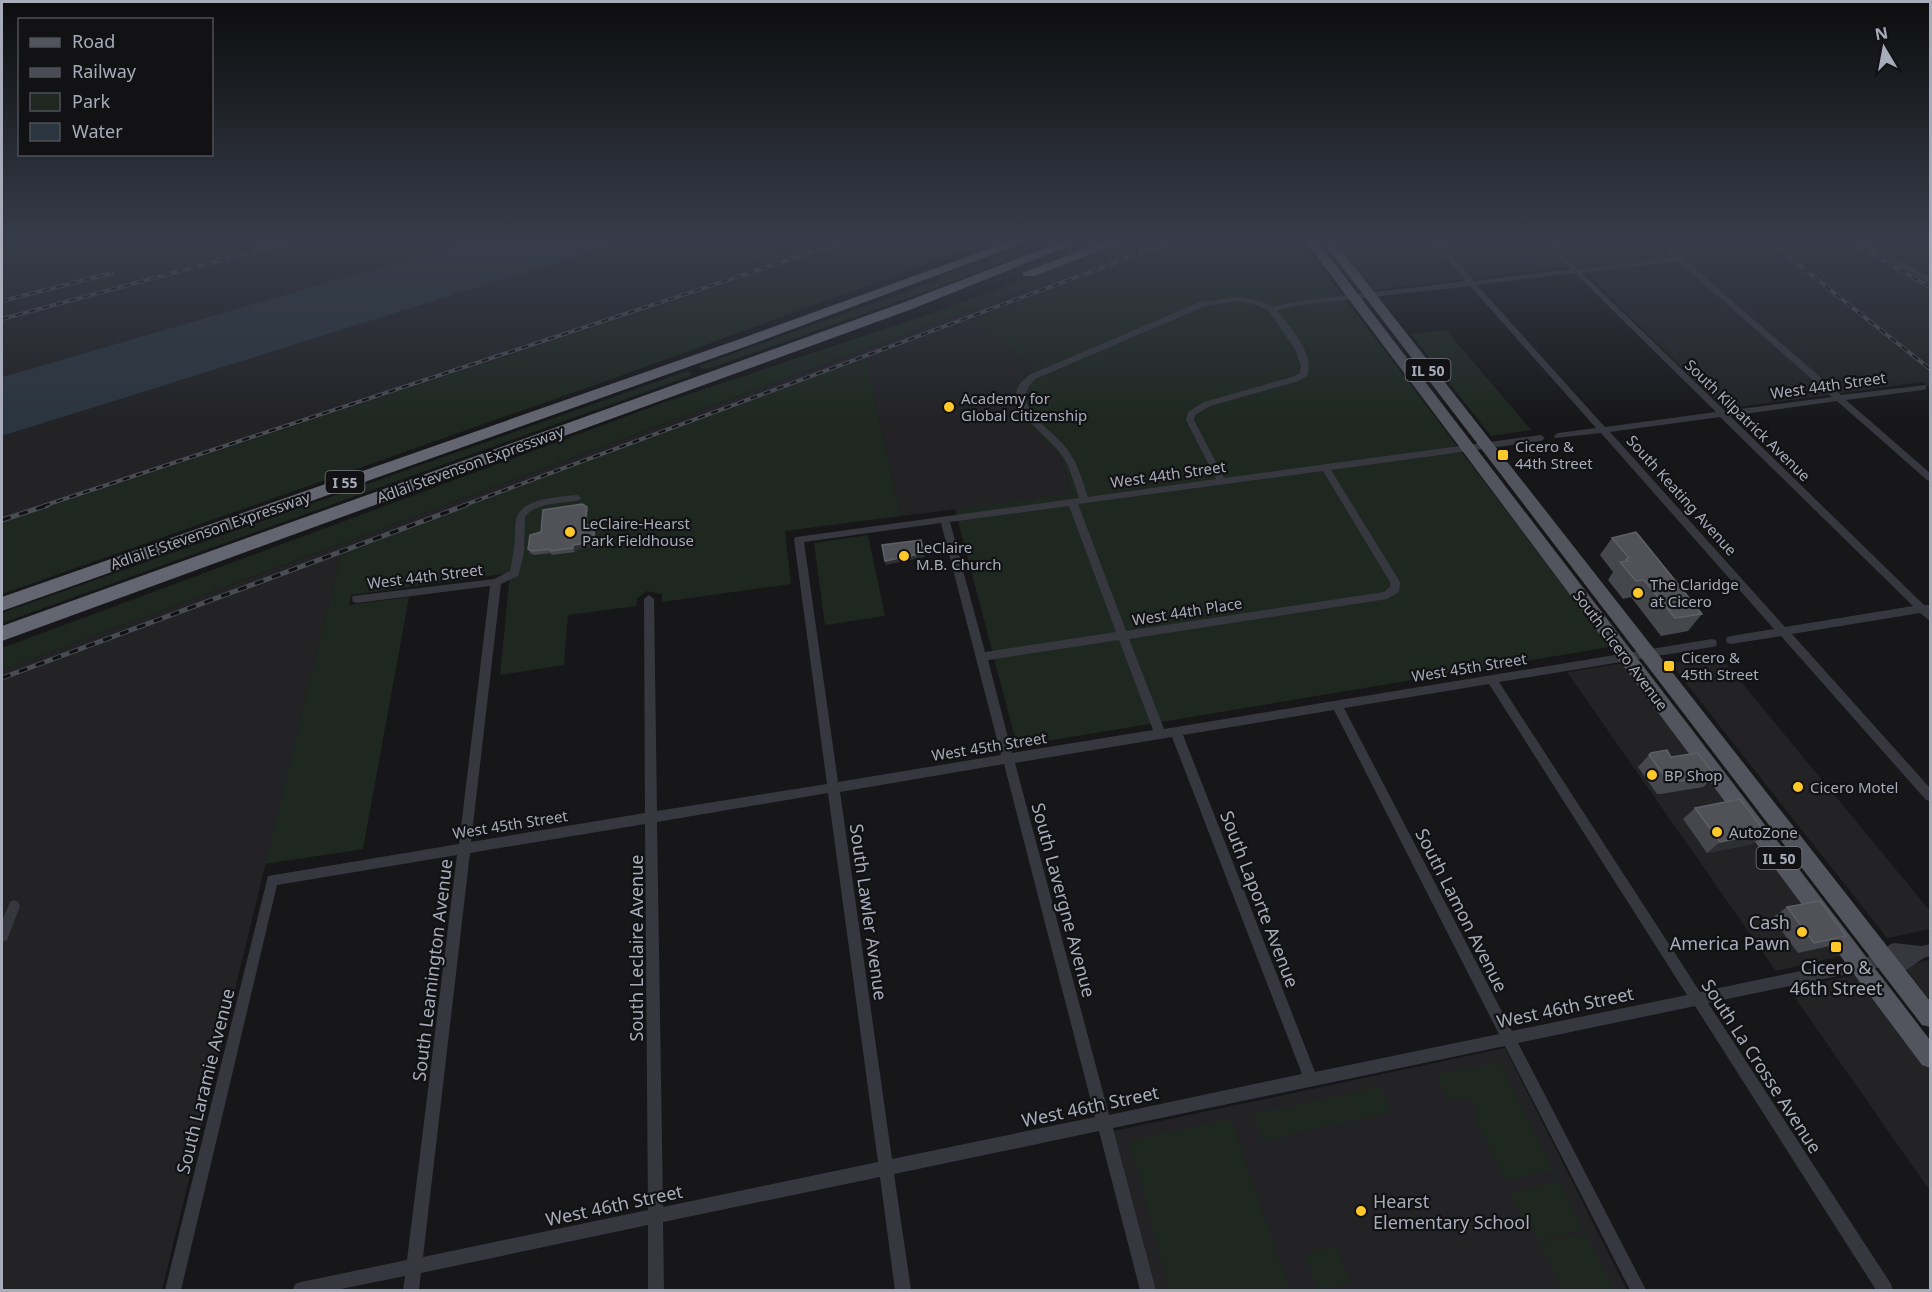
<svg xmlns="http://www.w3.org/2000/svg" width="1932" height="1292" viewBox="0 0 1932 1292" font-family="'Noto Sans',sans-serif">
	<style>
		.built { fill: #232326 }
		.green { fill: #1e2820 }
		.water { fill: #2b353f }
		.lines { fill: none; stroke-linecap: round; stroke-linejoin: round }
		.minor { fill: #37383f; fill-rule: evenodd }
		.primary { fill: #53555e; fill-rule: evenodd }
		.motorway { fill: #636570; fill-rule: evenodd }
		.rail-far1-casing { stroke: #4a4c54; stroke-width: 4 }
		.rail-casing { stroke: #4a4c54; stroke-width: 5 }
		.rail-far1 { stroke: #121214; stroke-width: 2; stroke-dasharray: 7; stroke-linecap: butt }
		.rail { stroke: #121214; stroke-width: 3; stroke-dasharray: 9; stroke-linecap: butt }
		.wall { fill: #45474c }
		.shaded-wall { fill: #2e2f33 }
		.building { fill: #505258; stroke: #5e6067; stroke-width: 1.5 }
		.poi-dot { fill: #ffc829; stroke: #121214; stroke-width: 2 }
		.labels { text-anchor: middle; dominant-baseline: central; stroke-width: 4.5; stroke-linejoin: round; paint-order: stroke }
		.shield { fill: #121214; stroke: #7b7e88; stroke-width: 1.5 }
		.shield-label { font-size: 14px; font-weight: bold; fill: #a8acba }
		.street-label { font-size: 15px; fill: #a8acba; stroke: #121214 }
		.poi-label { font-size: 15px; fill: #a8acba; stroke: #121214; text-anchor: start }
		.near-street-label { font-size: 18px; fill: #a8acba; stroke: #121214 }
		.near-poi-label { font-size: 18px; fill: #a8acba; stroke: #121214; text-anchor: end }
	</style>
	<rect width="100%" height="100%" fill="#171719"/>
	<g class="built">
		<polygon points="2,242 467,242 2,377"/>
		<polygon points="623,242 813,242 706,278 820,242 853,242 2,522 2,436"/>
		<polygon points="1154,242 1174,242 913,339 975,318 1037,370 1020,380 1027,423 1060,456 1073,495 901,516 865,357 341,553 162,1290 2,1290 2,670"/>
		<polygon points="1336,242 1930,242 1930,388 1922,382 1724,409 1579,266 1374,290"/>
		<polygon points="1719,655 1930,911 1930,929 1887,938 1670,663"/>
		<polygon points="1626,663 1845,955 1776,971 1567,672"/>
		<polygon points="1930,960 1930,1000 1904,966"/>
		<polygon points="1859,974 1930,1069 1930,1191 1789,989"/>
		<polygon points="1505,1048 1627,1290 1156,1290 1114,1131"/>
	</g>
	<g class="green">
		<polygon points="853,242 987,242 623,375 2,594 2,522"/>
		<polygon points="1038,242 1054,242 930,290 708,369 699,368 701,365 905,292"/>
		<polygon points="1089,242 1109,242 966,292"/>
		<polygon points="1127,242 1153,242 2,670 2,648 657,405 932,313"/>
		<polygon points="1175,242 1302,242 1610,647 1017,746 955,509 1073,494 1060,456 1027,423 1015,391 1020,380 1036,370 975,318"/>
		<polygon points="1446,330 1531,430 1491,436 1411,334"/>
		<polygon points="865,357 901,516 785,531 791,584 662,602 662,594 647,591 637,598 636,606 568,615 564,665 500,675 510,573 351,595 349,605 409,597 363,849 265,864 341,553"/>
		<polygon points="687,371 692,373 690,376 2,623 2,613"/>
		<polygon points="868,535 885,616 825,625 814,543"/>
		<polygon points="1499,1062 1553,1170 1505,1180 1474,1115 1479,1114 1470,1096 1448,1101 1436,1075"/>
		<polygon points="1381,1087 1391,1112 1283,1135 1284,1138 1263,1143 1253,1114"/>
		<polygon points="1231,1119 1289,1290 1170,1290 1129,1141"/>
		<polygon points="1559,1181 1583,1229 1539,1241 1533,1229 1529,1230 1511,1193"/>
		<polygon points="1585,1233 1614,1290 1562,1290 1540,1244"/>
		<polygon points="1336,1246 1350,1283 1318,1290 1305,1254"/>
	</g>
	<polygon class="water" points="467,242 623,242 2,436 2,377"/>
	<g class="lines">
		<g class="minor">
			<path d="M1432,242H1439L1474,281L1571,269L1544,242H1551L1578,269L1673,258L1656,242H1664L1841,395L1926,385V389L1923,390L1846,400L1930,473V481L1927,480L1837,401L1730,416L1924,605H1930V621L1920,613L1792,634L1930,788V801L1926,800L1781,636L1731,644L1727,643L1726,640L1727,637L1731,636L1774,629L1601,433L1555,438L1554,436L1558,433L1596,428L1470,286L1300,305L1277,310C1290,328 1315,352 1307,376L1298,381L1210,406L1195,415L1194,420L1224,478L1541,435L1545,438L1541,441L1331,470L1400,582L1399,592L1387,599L1129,639L1164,729L1712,639L1716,640L1717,643L1716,646L1712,647L1499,682L1700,992L1882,954L1889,945L1894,943L1921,946L1930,944V956L1924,958L1906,970L1886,966L1708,1003L1891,1284L1893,1290H1876L1695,1006L1518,1043L1646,1290H1630L1505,1046L1113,1128L1156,1290H1140L1099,1131L894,1174L911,1290H895L880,1177L663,1222L664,1290H648V1225L421,1273L419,1290H403L405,1276L336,1290H293L295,1284L301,1282L407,1260L457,855L277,885L181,1290H165L268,876L459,844L490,586L357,603L353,602L352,599L353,596L494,579L510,571C512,560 514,550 515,538C515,532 515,526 516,520C520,498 559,497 577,495L582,498L577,501C562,503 534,503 525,517L524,553L519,573L518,576L501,584L471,842L645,813L644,599L649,595L654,599L657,811L827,784L794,539L796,537L1079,498C1074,483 1070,466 1061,454C1050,437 1005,409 1019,385C1021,382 1026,378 1029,375L1200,302L1238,297L1261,301L1273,307L1300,301L1466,281ZM1678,261L1832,397L1725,411L1582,273ZM1575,273L1716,412L1605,427L1477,285ZM1238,301L1256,305L1269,311L1295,349L1301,366L1300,373L1292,377L1204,402L1188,412L1186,420L1216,479L1088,497C1082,480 1078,463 1067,449C1052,428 1007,407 1035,379L1205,306ZM1720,417L1913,606L1785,627L1610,432ZM1323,471L1390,582V587L1384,592L1126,631L1078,504ZM1069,506L1116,632L985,652L950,522ZM941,523L1001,755L838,782L804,542ZM1119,640L1153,730L1012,753L988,660ZM1489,684L1687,995L1512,1031L1344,708ZM1334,710L1499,1034L1315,1072L1183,735ZM1172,737L1302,1074L1109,1115L1015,763ZM1004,764L1095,1117L892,1159L840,792ZM828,793L878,1162L663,1207L657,822ZM645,824L648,1210L423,1257L470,853Z"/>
			<polygon points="1856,242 1865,242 1930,278 1930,283"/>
			<polygon points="14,900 18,902 20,906 7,940 2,942 2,921 10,902"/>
		</g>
		<g class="primary">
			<polygon points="1306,242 1318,242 1930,1040 1930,1068 1922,1065"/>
			<polygon points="1323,242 1335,242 1930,1001 1930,1027 1922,1025"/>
		</g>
		<g class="motorway">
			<polygon points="1008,242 1026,242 750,345 2,611 2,597 740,339"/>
			<polygon points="1061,242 1079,242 912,309 2,641 2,626 902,303"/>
			<polygon points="1104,242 1123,242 1034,276 1024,276 1022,273"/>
		</g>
		<defs>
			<g id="rail-far1">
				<polyline points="1770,242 1930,369"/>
				<polyline points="1851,242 1930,287"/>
				<polyline points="2,301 112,273"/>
				<polyline points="2,319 288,242"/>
				<polyline points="43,506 843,242"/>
				<polyline points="462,506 1171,242"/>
			</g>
			<g id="rail">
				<polyline points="2,520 48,505"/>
				<polyline points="2,678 466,505"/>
			</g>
		</defs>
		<use href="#rail-far1" class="rail-far1-casing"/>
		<use href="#rail" class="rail-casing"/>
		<use href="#rail-far1" class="rail-far1"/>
		<use href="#rail" class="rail"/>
	</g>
	<g class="wall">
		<polygon points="587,507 588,511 587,525 596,530 596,546 575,550 575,552 552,555 550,553 534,555 530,553 528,549 541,532"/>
		<polygon points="1612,538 1702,614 1688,631 1661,636 1631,597 1623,599 1608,580 1613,572 1600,555"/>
		<polygon points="1649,755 1671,757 1715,776 1703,787 1661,794 1657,794 1638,767"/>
		<polygon points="1695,808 1766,833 1752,844 1707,853 1683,819"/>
		<polygon points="1787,907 1846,936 1830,946 1798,953 1772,918"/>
	</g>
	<g class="shaded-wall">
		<polygon points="587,507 588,511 587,529 585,524"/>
		<polygon points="594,526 596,530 596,546 575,550 575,552 573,548 573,545"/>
		<polygon points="924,553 925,557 886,565 885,561"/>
		<polygon points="1766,833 1752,844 1707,853 1720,842"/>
	</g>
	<g class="building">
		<polygon points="582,504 587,507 585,524 594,526 594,542 573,545 573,548 550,551 550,549 532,551 528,549 530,535 541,532 543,510"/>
		<polygon points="1636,532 1702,614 1675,618 1644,580 1636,581 1620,562 1628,561 1626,559 1629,558 1612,538"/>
		<polygon points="921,540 924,553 885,561 882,545"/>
		<polygon points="1667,750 1671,757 1698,753 1715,776 1673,782 1669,782 1649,755 1651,753"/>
		<polygon points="1740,799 1766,833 1720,842 1695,808"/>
		<polygon points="1820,901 1846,936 1814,943 1787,907"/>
	</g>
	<linearGradient id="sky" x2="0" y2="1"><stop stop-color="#0d0d0e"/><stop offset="0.57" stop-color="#363c49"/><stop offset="1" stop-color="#363c49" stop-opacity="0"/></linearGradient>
	<rect width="1932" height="422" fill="url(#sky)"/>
	<g class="poi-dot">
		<circle cx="949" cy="407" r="6"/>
		<rect x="1497" y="449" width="12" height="12" rx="3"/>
		<circle cx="570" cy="532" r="6"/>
		<circle cx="904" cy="556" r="6"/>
		<circle cx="1638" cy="593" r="6"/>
		<rect x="1663" y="660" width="12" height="12" rx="3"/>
		<circle cx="1652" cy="775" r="6"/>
		<circle cx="1798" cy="787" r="6"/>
		<circle cx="1717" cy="832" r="6"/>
		<circle cx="1802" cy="932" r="6"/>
		<rect x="1830" y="941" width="12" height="12" rx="3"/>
		<circle cx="1361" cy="1211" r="6"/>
	</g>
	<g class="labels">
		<g class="shield">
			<rect x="1405.5" y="359" width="45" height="22" rx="4.5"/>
			<rect x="325.5" y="471" width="39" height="22" rx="4.5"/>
			<rect x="1756.5" y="847" width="45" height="22" rx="4.5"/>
		</g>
		<g class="shield-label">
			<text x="1428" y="370">IL 50</text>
			<text x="345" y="482">I 55</text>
			<text x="1779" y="858">IL 50</text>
		</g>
		<g class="street-label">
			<text transform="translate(1828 385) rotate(-8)">West 44th Street</text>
			<text transform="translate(1748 420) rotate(44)">South Kilpatrick Avenue</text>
			<text transform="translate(470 464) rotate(-20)">Adlai Stevenson Expressway</text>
			<text transform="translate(1168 474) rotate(-8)">West 44th Street</text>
			<text transform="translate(1682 495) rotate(48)">South Keating Avenue</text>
			<text transform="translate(210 530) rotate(-19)">Adlai E Stevenson Expressway</text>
			<text transform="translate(425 576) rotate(-7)">West 44th Street</text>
			<text transform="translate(1187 611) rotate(-9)">West 44th Place</text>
			<text transform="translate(1621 650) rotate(53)">South Cicero Avenue</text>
			<text transform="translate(1469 667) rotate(-9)">West 45th Street</text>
			<text transform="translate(989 746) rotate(-9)">West 45th Street</text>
			<text transform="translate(510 824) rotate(-9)">West 45th Street</text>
		</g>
		<g class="poi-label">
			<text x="961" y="398">Academy for<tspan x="961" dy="17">Global Citizenship</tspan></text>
			<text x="1515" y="446">Cicero &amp;<tspan x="1515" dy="17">44th Street</tspan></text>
			<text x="582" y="523">LeClaire-Hearst<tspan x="582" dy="17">Park Fieldhouse</tspan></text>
			<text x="916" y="547">LeClaire<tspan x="916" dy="17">M.B. Church</tspan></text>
			<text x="1650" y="584">The Claridge<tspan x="1650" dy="17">at Cicero</tspan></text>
			<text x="1681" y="657">Cicero &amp;<tspan x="1681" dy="17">45th Street</tspan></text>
			<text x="1664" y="775">BP Shop</text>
			<text x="1810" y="787">Cicero Motel</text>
			<text x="1729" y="832">AutoZone</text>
		</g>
		<g class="near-street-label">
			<text transform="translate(1260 899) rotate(69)">South Laporte Avenue</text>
			<text transform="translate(1064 900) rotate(75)">South Lavergne Avenue</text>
			<text transform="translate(1462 910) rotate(63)">South Lamon Avenue</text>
			<text transform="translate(869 912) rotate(82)">South Lawler Avenue</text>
			<text transform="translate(636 948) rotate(-90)">South Leclaire Avenue</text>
			<text transform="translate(432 970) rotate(-83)">South Leamington Avenue</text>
			<text transform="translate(1565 1007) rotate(-12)">West 46th Street</text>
			<text transform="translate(1762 1066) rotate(57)">South La Crosse Avenue</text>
			<text transform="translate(205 1081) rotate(-76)">South Laramie Avenue</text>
			<text transform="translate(1090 1106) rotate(-12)">West 46th Street</text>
			<text transform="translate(614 1205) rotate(-12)">West 46th Street</text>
		</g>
		<g class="near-poi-label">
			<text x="1790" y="922">Cash<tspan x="1790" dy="21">America Pawn</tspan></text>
			<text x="1836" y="967" text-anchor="middle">Cicero &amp;<tspan x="1836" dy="21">46th Street</tspan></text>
			<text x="1373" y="1201" text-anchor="start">Hearst<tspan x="1373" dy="21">Elementary School</tspan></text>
		</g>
	</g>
	<rect width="1932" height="1292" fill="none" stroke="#a8acba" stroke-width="6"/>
	<rect x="18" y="18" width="195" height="138" fill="#121214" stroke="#4e5056" stroke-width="1.5"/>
	<rect x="30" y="38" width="30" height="9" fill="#53555e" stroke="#4e5056" stroke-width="1.5"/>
	<text x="72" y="48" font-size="18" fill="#a8acba">Road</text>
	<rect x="30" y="68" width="30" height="9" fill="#4a4c54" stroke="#4e5056" stroke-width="1.5"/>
	<text x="72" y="78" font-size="18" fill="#a8acba">Railway</text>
	<rect x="30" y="93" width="30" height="18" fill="#1e2820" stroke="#4e5056" stroke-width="1.5"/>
	<text x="72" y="108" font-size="18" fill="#a8acba">Park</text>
	<rect x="30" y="123" width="30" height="18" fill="#2b353f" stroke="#4e5056" stroke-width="1.5"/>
	<text x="72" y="138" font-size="18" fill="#a8acba">Water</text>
	<g transform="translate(1884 48) rotate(350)" stroke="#121214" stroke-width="4.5" paint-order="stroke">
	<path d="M0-4.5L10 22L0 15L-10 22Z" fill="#a8acba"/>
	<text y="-9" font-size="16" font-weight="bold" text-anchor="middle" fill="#a8acba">N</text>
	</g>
</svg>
